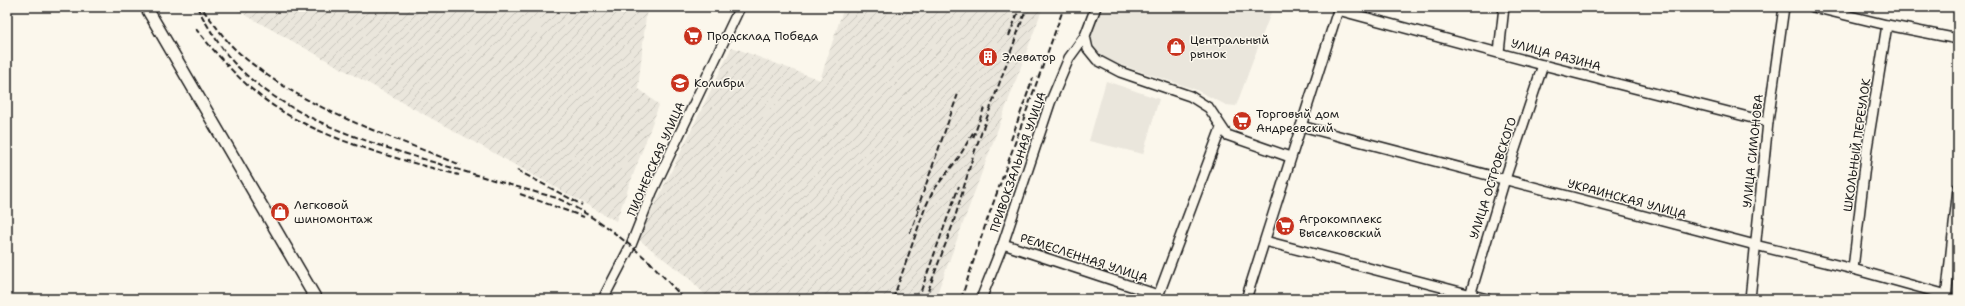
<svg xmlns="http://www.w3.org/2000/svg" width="1965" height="306" viewBox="0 0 1965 306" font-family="'Shantell Sans',sans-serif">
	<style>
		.built { fill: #eae6dc }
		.industrial { fill: url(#industrial-furrows) }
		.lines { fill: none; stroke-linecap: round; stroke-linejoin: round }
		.minor-casing { stroke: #1c1c1c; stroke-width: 12 }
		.major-casing { stroke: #1c1c1c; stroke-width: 14 }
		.minor { stroke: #fbf7ec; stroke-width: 9 }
		.major { stroke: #fbf7ec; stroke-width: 11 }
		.rail { stroke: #1c1c1c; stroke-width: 2; stroke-dasharray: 6 3; stroke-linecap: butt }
		.labels { text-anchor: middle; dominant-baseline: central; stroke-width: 3; stroke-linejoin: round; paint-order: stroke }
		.poi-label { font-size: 12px; fill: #1c1c1c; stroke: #fbf7ec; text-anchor: start }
		.street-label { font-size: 12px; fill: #1c1c1c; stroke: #fbf7ec }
	</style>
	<defs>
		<pattern id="industrial-furrows" width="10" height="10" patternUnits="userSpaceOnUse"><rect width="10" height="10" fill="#eae6dc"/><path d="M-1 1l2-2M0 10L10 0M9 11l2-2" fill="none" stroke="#c8c5bc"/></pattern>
	</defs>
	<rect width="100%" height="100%" fill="#fbf7ec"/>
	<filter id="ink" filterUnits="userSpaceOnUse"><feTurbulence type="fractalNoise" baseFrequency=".025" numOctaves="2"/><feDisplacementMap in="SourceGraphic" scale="8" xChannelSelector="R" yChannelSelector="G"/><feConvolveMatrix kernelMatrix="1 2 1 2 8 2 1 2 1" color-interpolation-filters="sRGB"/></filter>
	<g filter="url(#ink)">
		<g class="built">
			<polygon points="1101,7 1273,7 1236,106 1226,105 1194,89 1100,58 1090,36"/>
			<polygon points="1106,81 1159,99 1143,154 1089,141"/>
		</g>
		<g class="industrial">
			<polygon points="231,7 647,7 638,88 659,105 616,221"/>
			<polygon points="844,7 1043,7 935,299 709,299 691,280 638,239 732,47 820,80"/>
		</g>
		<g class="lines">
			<defs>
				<g id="minor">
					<polyline points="1096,7 1085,36 1088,49 1097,60 1120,72 1190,96 1209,108 1227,135 1290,157"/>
					<polyline points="1813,7 1887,25 1958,39"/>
					<polyline points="1338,10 1543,65 1768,122"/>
					<polyline points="1499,52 1504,7"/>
					<polyline points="1301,126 1755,245 1853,269 1947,295"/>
					<polyline points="1265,241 1487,299"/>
					<polyline points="1003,244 1158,295"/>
					<polyline points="1853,269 1867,148 1887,25"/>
					<polyline points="603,299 631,245 652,192 740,7"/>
					<polyline points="981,299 1003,244 1050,103 1069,58 1085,36"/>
					<polyline points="1157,299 1221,128"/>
					<polyline points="1246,299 1339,7"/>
					<polyline points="1469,299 1505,179 1543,65"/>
					<polyline points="1750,299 1768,122 1784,7"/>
					<polyline points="1946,299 1958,188"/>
				</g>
				<polyline id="major" points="146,7 316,299"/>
			</defs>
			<use href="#minor" class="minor-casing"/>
			<use href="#major" class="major-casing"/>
			<use href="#minor" class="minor"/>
			<use href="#major" class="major"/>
			<g class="rail">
				<path d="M197,7C208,27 221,50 238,67C293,122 374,144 446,166C483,177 520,188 557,198C593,215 624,239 653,265"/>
				<path d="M203,10C214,23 224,39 236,50C299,108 383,133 461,165"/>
				<path d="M195,28C215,52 235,76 260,96C313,138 394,158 459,175"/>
				<polyline points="1009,36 1020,7"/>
				<polyline points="973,138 984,108"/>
				<polyline points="1011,140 1033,78"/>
				<polyline points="517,170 582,205"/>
				<polyline points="520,194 584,217"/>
				<polyline points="917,210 959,91"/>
				<polyline points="910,233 920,207"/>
				<polyline points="649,261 684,299"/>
				<polyline points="893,299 925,208 933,191 959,157 974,131"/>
				<polyline points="918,299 959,186"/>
				<polyline points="925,299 953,224 973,156 1027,7"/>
				<polyline points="961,299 985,226 1064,7"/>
			</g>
		</g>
	</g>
	<defs>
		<symbol id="supermarket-disc" viewBox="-11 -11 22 22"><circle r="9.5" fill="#c8321e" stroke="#fbf7ec"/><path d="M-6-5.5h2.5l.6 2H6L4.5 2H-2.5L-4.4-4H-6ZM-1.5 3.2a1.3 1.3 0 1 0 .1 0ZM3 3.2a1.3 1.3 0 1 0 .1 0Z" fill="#fff"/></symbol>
		<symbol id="shop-disc" viewBox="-11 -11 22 22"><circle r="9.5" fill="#c8321e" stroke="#fbf7ec"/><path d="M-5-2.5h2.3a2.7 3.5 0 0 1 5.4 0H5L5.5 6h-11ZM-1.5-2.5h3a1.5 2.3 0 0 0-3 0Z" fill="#fff"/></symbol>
		<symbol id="building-disc" viewBox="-11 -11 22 22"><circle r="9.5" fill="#c8321e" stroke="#fbf7ec"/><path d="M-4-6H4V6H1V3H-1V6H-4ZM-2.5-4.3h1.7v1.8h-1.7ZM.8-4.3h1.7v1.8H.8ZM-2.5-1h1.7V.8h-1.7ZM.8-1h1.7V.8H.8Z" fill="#fff"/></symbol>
		<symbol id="school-disc" viewBox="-11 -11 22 22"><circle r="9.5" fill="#c8321e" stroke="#fbf7ec"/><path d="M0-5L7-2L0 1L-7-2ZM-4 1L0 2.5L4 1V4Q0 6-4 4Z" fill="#fff"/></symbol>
	</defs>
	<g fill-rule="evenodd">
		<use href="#supermarket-disc" x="682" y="25" width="22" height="22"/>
		<use href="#shop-disc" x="1165" y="36" width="22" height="22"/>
		<use href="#building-disc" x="977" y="46" width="22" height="22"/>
		<use href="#school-disc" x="669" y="72" width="22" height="22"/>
		<use href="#supermarket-disc" x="1231" y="110" width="22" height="22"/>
		<use href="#shop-disc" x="269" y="201" width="22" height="22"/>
		<use href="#supermarket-disc" x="1274" y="215" width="22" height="22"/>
	</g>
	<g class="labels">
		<g class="poi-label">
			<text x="707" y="36">Продсклад Победа</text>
			<text x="1190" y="40">Центральный<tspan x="1190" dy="14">рынок</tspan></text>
			<text x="1002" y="57">Элеватор</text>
			<text x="694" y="83">Колибри</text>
			<text x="1256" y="114">Торговый дом<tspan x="1256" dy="14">Андреевский</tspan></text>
			<text x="294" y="205">Легковой<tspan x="294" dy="14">шиномонтаж</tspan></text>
			<text x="1299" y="219">Агрокомплекс<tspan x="1299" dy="14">Выселковский</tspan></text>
		</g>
		<g class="street-label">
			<text transform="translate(1556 55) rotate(15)">УЛИЦА РАЗИНА</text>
			<text transform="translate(1857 145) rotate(-82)">ШКОЛЬНЫЙ ПЕРЕУЛОК</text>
			<text transform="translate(1753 151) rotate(-84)">УЛИЦА СИМОНОВА</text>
			<text transform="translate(656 159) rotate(-66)">ПИОНЕРСКАЯ УЛИЦА</text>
			<text transform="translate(1018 162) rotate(-71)">ПРИВОКЗАЛЬНАЯ УЛИЦА</text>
			<text transform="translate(1493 178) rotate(-72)">УЛИЦА ОСТРОВСКОГО</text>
			<text transform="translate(1627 199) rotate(15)">УКРАИНСКАЯ УЛИЦА</text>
			<text transform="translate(1084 258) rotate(18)">РЕМЕСЛЕННАЯ УЛИЦА</text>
		</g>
	</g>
	<rect width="1965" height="306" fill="none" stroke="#fbf7ec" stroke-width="24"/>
	<rect x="12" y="12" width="1941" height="282" fill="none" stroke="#1c1c1c" stroke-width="1.5" filter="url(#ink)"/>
</svg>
